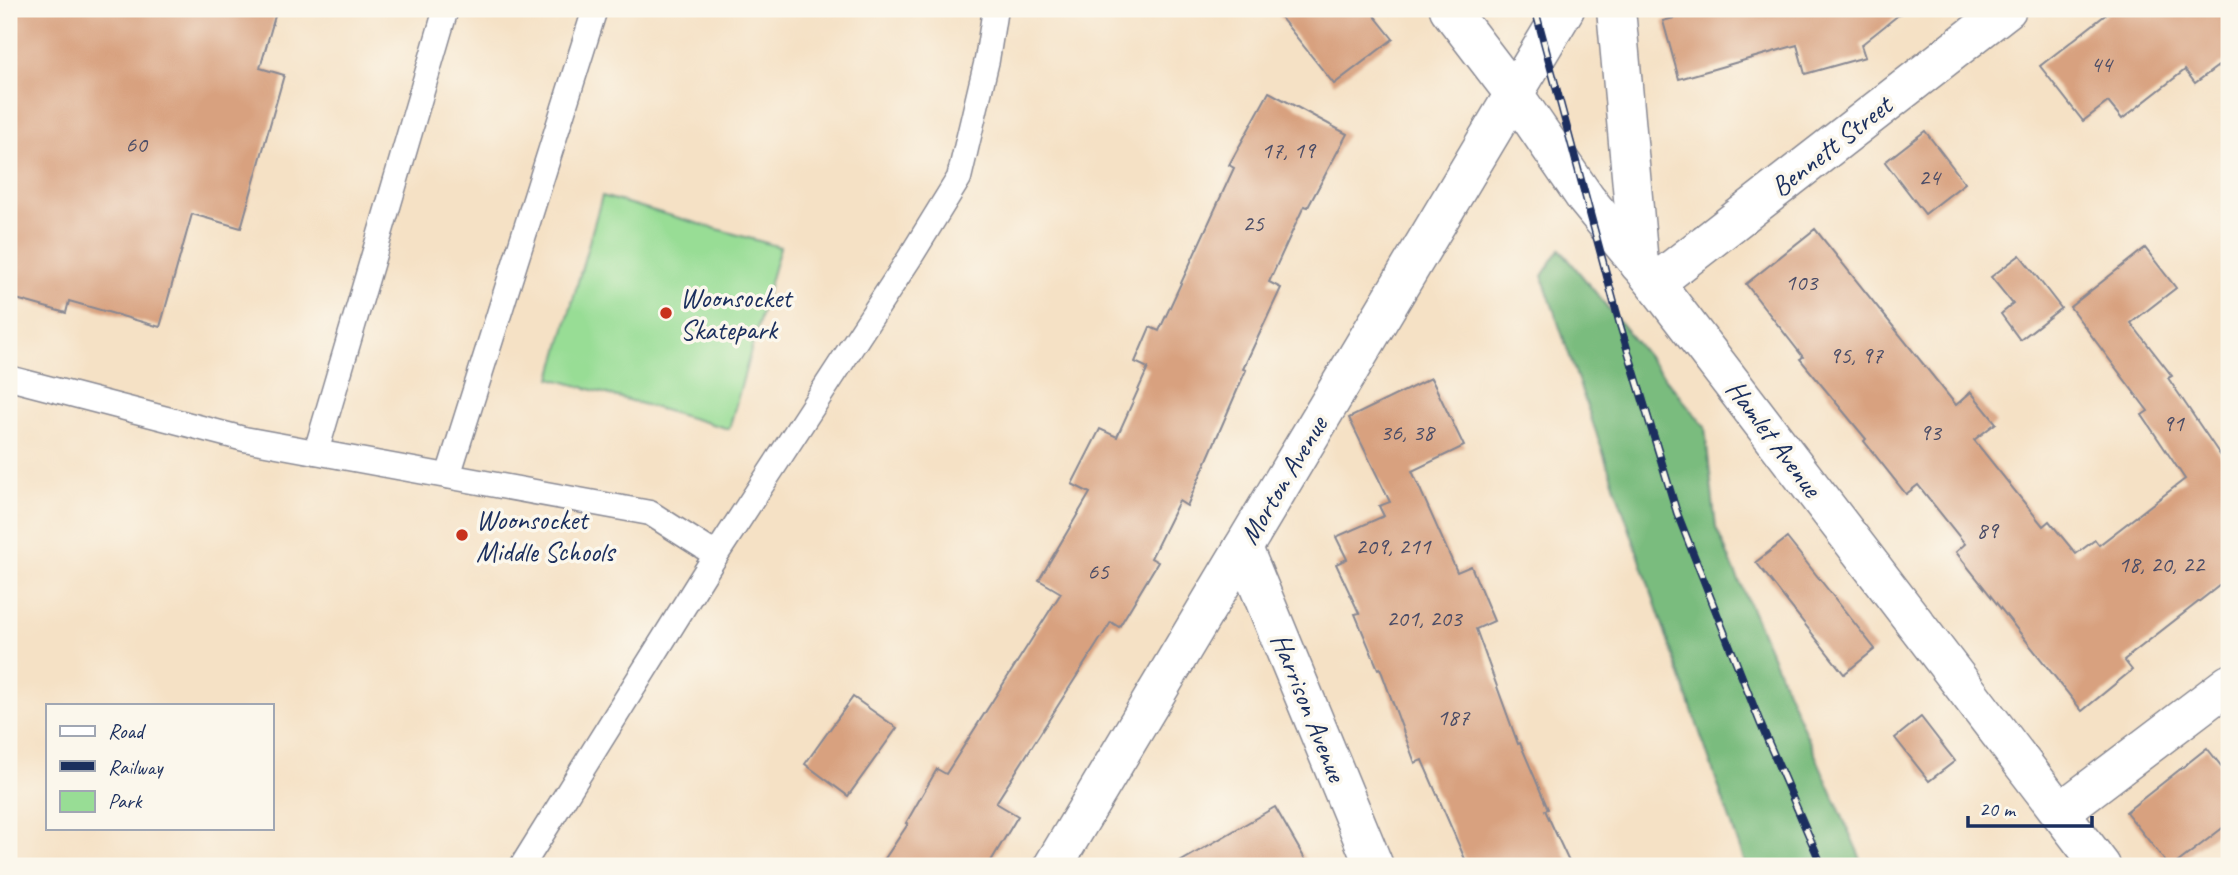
<svg xmlns="http://www.w3.org/2000/svg" width="2238" height="875" viewBox="0 0 2238 875" font-family="Caveat,sans-serif">
	<style>
		.green { fill: #98dd95; stroke: #5a867a; stroke-width: 2 }
		.forest { fill: #7abc7e; stroke: #4a766e; stroke-width: 2 }
		.building { fill: #d8a17f }
		.lines { fill: none; stroke-linecap: round; stroke-linejoin: round }
		.lane-casing { stroke: #888892; stroke-width: 27 }
		.street-casing { stroke: #888892; stroke-width: 41 }
		.secondary-casing { stroke: #888892; stroke-width: 41 }
		.primary-casing { stroke: #888892; stroke-width: 41 }
		.lane { stroke: #fff; stroke-width: 24 }
		.street { stroke: #fff; stroke-width: 38 }
		.secondary { stroke: #fff; stroke-width: 38 }
		.primary { stroke: #fff; stroke-width: 38 }
		.rail-casing { stroke: #1b2f5e; stroke-width: 8 }
		.rail { stroke: #fbf7ec; stroke-width: 5; stroke-dasharray: 16; stroke-linecap: butt }
		.poi-dot { fill: #c8321e; stroke: #fbf7ec; stroke-width: 2.5 }
		.labels { text-anchor: middle; dominant-baseline: central; stroke-width: 7; stroke-linejoin: round; paint-order: stroke }
		.number-label { font-size: 24px; fill: #4a4c66 }
		.street-label { font-size: 28px; fill: #1b2f5e; stroke: #fbf7ec }
		.poi-label { font-size: 28px; fill: #1b2f5e; stroke: #fbf7ec; text-anchor: start }
	</style>
	<rect width="100%" height="100%" fill="#fbf7ec"/>
	<filter id="ink" filterUnits="userSpaceOnUse"><feTurbulence type="fractalNoise" baseFrequency=".0143" numOctaves="2"/><feDisplacementMap in="SourceGraphic" scale="14" xChannelSelector="R" yChannelSelector="G"/><feConvolveMatrix kernelMatrix="1 2 1 2 8 2 1 2 1" color-interpolation-filters="sRGB"/></filter>
	<filter id="wash" filterUnits="userSpaceOnUse"><feTurbulence type="fractalNoise" baseFrequency=".00686" numOctaves="4" result="noise"/><feDisplacementMap in="SourceGraphic" scale="28" xChannelSelector="R" yChannelSelector="G"/><feGaussianBlur stdDeviation="1.57" result="paint"/><feColorMatrix in="noise" values="0 0 0 0 0 0 0 0 0 0 0 0 0 0 0 0 0 1.4 0 .05"/><feComposite in="paint" operator="in"/></filter>
	<g filter="url(#wash)">
		<rect width="100%" height="100%" fill="#f5e1c5"/>
		<polygon class="green" points="602,196 780,247 729,429 551,378"/>
		<polygon class="forest" points="1560,249 1705,427 1716,528 1864,866 1746,866 1542,276"/>
		<g id="blocks">
			<g class="building">
				<polygon points="9,9 277,9 260,68 284,75 241,228 192,214 160,327 69,301 66,313 9,297"/>
				<polygon points="1274,9 1369,9 1393,39 1334,84"/>
				<polygon points="1706,9 1906,9 1861,45 1865,57 1805,74 1797,45 1679,79 1663,21"/>
				<polygon points="2113,9 2229,9 2229,58 2195,83 2185,70 2122,119 2108,102 2083,121 2040,66"/>
				<polygon points="1269,92 1347,134 1308,207 1304,206 1269,282 1281,288 1243,369 1246,370 1187,506 1179,501 1151,558 1158,562 1119,627 1111,622 996,803 1018,816 988,866 880,866 908,824 906,823 937,769 946,774 1061,593 1039,580 1090,493 1072,484 1100,429 1117,437 1148,368 1135,362 1150,327 1159,331 1234,168 1229,165"/>
				<polygon points="1925,131 1965,183 1925,214 1885,162"/>
				<polygon points="1815,229 1956,405 1971,392 1996,423 1974,440 2043,526 2049,521 2076,554 2095,540 2099,545 2185,479 2142,415 2148,411 2070,307 2145,248 2176,288 2131,323 2172,376 2168,378 2229,468 2229,578 2124,660 2132,670 2082,711 1956,552 1965,544 1918,485 1906,494 1864,441 1866,439 1800,359 1803,357 1746,284"/>
				<polygon points="2020,255 2061,308 2020,340 2001,314 2013,304 1991,277"/>
				<polygon points="1431,378 1464,446 1412,471 1457,572 1471,566 1494,621 1476,629 1518,744 1520,743 1548,809 1545,810 1571,866 1468,866 1422,760 1415,763 1380,668 1378,669 1355,614 1359,613 1336,564 1347,559 1336,537 1384,516 1379,506 1390,502 1349,418"/>
				<polygon points="1787,538 1875,649 1844,674 1756,562"/>
				<polygon points="853,697 897,728 848,796 805,764"/>
				<polygon points="1921,717 1955,761 1929,781 1895,738"/>
				<polygon points="2207,748 2229,776 2229,823 2173,866 2169,866 2126,812"/>
				<polygon points="1275,807 1309,866 1173,866"/>
			</g>
		</g>
	</g>
	<g filter="url(#ink)">
		<use href="#blocks" fill-opacity="0" stroke="#888892" stroke-width="2"/>
		<g class="lines">
			<defs>
				<g id="lane">
					<polyline points="9,378 244,439 650,513 716,555"/>
					<polyline points="316,452 446,9"/>
					<polyline points="448,476 595,9"/>
					<polyline points="522,866 716,555 909,259 959,178 987,60 995,9"/>
				</g>
				<g id="street">
					<polyline points="1655,283 2007,9"/>
					<polyline points="1243,548 1374,866"/>
					<polyline points="2060,812 2229,684"/>
					<polyline points="1053,866 1514,94"/>
				</g>
				<polyline id="secondary" points="1514,94 1565,9"/>
				<g id="primary">
					<polyline points="1449,9 1514,94 1586,199 1655,283 2101,866"/>
					<polyline points="1616,9 1639,264"/>
				</g>
			</defs>
			<use href="#lane" class="lane-casing"/>
			<use href="#street" class="street-casing"/>
			<use href="#secondary" class="secondary-casing"/>
			<use href="#primary" class="primary-casing"/>
			<use href="#lane" class="lane"/>
			<use href="#street" class="street"/>
			<use href="#secondary" class="secondary"/>
			<use href="#primary" class="primary"/>
			<defs>
				<polyline id="rail" points="1535,9 1620,325 1677,513 1761,725 1822,866"/>
			</defs>
			<use href="#rail" class="rail-casing"/>
			<use href="#rail" class="rail"/>
		</g>
	</g>
	<g class="poi-dot">
		<circle cx="666" cy="313" r="7"/>
		<circle cx="462" cy="535" r="7"/>
	</g>
	<g class="labels">
		<g class="number-label">
			<text x="2101" y="64">44</text>
			<text x="136" y="144">60</text>
			<text x="1288" y="150">17, 19</text>
			<text x="1929" y="177">24</text>
			<text x="1253" y="223">25</text>
			<text x="1801" y="282">103</text>
			<text x="1856" y="355">95, 97</text>
			<text x="2173" y="423">91</text>
			<text x="1407" y="432">36, 38</text>
			<text x="1930" y="432">93</text>
			<text x="1987" y="530">89</text>
			<text x="1393" y="546">209, 211</text>
			<text x="2161" y="564">18, 20, 22</text>
			<text x="1098" y="571">65</text>
			<text x="1424" y="618">201, 203</text>
			<text x="1453" y="717">187</text>
		</g>
		<g class="street-label">
			<text transform="translate(1831 146) rotate(-38)">Bennett Street</text>
			<text transform="translate(1774 438) rotate(53)">Hamlet Avenue</text>
			<text transform="translate(1283 480) rotate(-59)">Morton Avenue</text>
			<text transform="translate(1309 707) rotate(68)">Harrison Avenue</text>
		</g>
		<g class="poi-label">
			<text x="680" y="297">Woonsocket<tspan x="680" dy="32">Skatepark</tspan></text>
			<text x="476" y="519">Woonsocket<tspan x="476" dy="32">Middle Schools</tspan></text>
		</g>
	</g>
	<rect width="2238" height="875" fill="none" stroke="#fbf7ec" stroke-width="35"/>
	<rect x="46" y="704" width="228" height="126" fill="#fbf7ec" stroke="#a1a7b3" stroke-width="2"/>
	<rect x="60" y="726" width="35" height="10" fill="#ffffff" stroke="#a1a7b3" stroke-width="2"/>
	<text x="108" y="738" font-size="21" fill="#1b2f5e">Road</text>
	<rect x="60" y="761" width="35" height="10" fill="#1b2f5e" stroke="#a1a7b3" stroke-width="2"/>
	<text x="108" y="774" font-size="21" fill="#1b2f5e">Railway</text>
	<rect x="60" y="791" width="35" height="21" fill="#98dd95" stroke="#a1a7b3" stroke-width="2"/>
	<text x="108" y="808" font-size="21" fill="#1b2f5e">Park</text>
	<path d="M1968 816v10h124v-10" fill="none" stroke="#1b2f5e" stroke-width="3.5"/>
	<text x="1979" y="816" font-size="21" fill="#1b2f5e" stroke="#fbf7ec" stroke-width="5" paint-order="stroke">20 m</text>
</svg>
